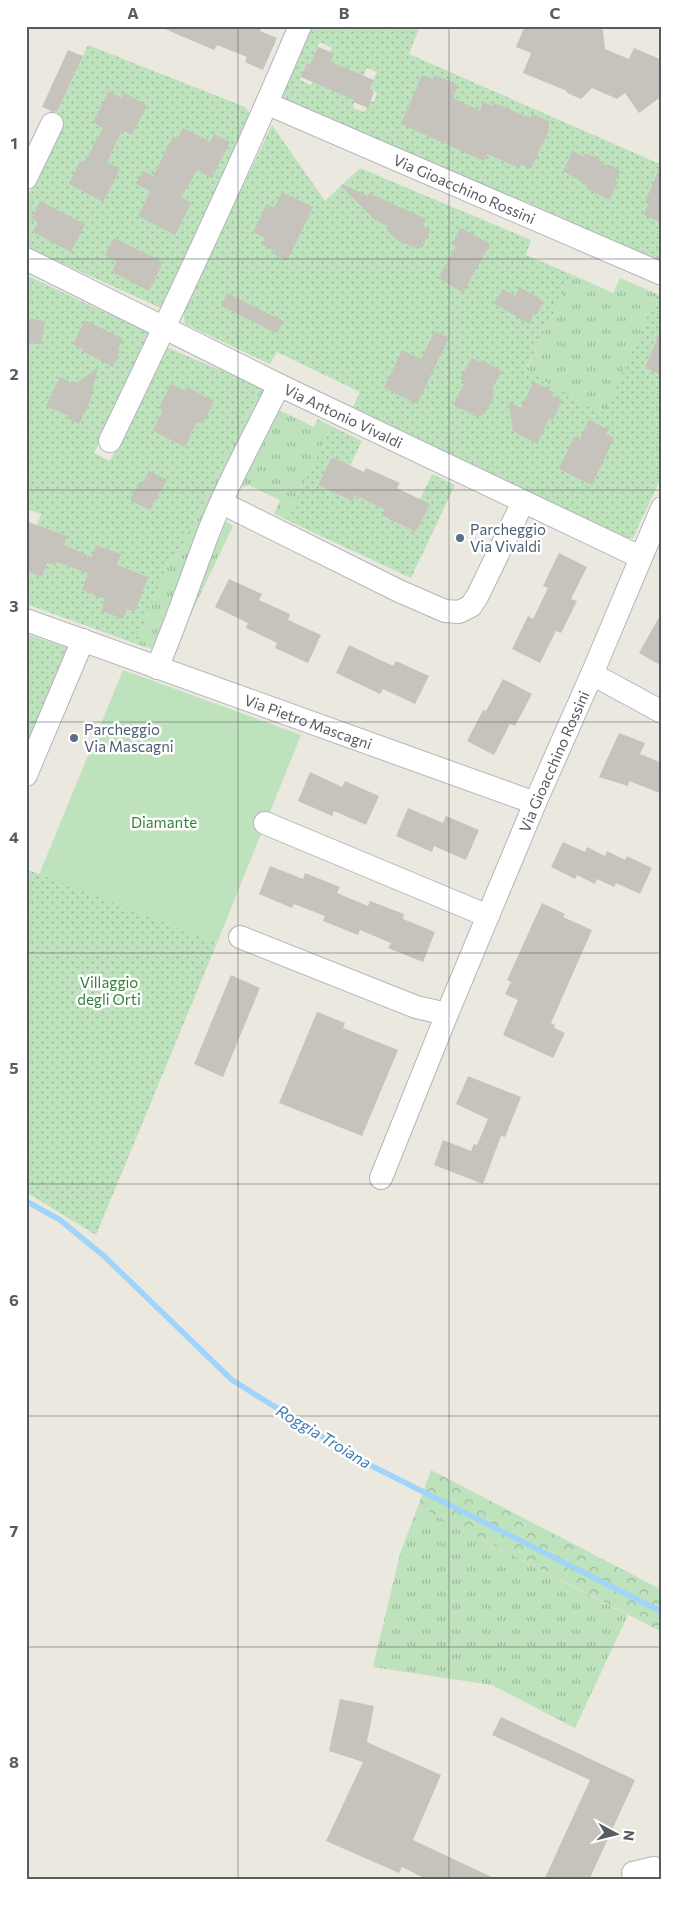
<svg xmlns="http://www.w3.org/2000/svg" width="688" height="1906" viewBox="0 0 688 1906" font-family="Commissioner,sans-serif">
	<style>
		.grass { fill: url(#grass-tufts) }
		.forest { fill: url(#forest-crowns) }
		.park { fill: #bde2bc }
		.garden { fill: url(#garden-dots); fill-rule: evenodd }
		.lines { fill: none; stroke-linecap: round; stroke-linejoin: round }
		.stream { stroke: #a0d4fb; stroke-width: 5.5 }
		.building { fill: #c6c3bd }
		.minor-casing { stroke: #b2b6ba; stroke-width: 24 }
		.minor { stroke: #fff; stroke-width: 22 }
		.grid { fill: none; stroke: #585c60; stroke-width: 1; stroke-opacity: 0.55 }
		.service-dot { fill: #5c6f8a; stroke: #fff; stroke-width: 2 }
		.labels { text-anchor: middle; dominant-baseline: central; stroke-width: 5; stroke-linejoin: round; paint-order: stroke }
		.street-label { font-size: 15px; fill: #585c60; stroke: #fff }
		.service-label { font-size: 15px; fill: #4e5e75; stroke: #fff; text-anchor: start }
		.park-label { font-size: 15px; fill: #37803a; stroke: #fff }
		.water-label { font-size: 16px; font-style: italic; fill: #427ab3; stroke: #fff }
		.neatline { fill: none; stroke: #585c60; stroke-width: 2 }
		.grid-label { font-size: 16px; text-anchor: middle; font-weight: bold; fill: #585c60 }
	</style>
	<defs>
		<pattern id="grass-tufts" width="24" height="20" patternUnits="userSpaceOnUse" patternTransform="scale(1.25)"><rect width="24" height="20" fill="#bde2bc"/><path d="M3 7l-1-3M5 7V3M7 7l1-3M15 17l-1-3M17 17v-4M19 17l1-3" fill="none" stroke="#9cba9c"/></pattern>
		<pattern id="forest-crowns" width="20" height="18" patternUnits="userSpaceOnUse" patternTransform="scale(1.25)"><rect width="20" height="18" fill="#bde2bc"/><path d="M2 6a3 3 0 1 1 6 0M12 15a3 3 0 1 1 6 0" fill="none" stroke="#9cba9c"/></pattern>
		<pattern id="garden-dots" width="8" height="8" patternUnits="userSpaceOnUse" patternTransform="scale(1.25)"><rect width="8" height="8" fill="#bde2bc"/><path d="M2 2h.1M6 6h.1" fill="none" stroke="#9cba9c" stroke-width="1.8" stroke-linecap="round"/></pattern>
	</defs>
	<rect width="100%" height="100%" fill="#ebe8df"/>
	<g class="grass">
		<polygon points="573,275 613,293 620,278 657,294 605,414 576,401 526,370"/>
		<polygon points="261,387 272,393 214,514 233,526 171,656 137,644 169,559 176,558"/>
		<polygon points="275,408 314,427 317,419 331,426 287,520 274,514 280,500 249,485 244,487 236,483"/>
		<polygon points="418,1506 628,1615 575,1728 492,1685 373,1667 400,1554"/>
	</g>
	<polygon class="forest" points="431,1470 662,1590 662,1632 418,1506"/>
	<polygon class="park" points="123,670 301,735 217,943 39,875"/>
	<g class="garden">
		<path d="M308,26H420L409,54L662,165V263L277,100ZM320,42L332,48L330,51L334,53L331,62L363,76L367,68L377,72L370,88L377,93L374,102L371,101L364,112L353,108L355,98L313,82L311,85L300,80L307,63L310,64Z"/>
		<polygon points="88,45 245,107 254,120 163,309 26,247 26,200 62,125 48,117 51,110 57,113"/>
		<polygon points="272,125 325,201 360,168 531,240 526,255 573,275 526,369 576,401 605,413 657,294 662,296 662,475 633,538 627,538 353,407 360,392 277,352 270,364 185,324 183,312"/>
		<path d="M26,275L151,334L94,453L110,461L166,347L261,387L176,558L169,559L137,644L26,604V571L42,577L47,563L56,566L67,536L37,525L41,514L26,509ZM96,545L121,554L117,565L147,577L135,612L127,609L123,619L101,611L105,599L88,573L87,555L91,557Z"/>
		<polygon points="331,426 362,441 350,466 332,457 319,485 351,501 355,495 385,510 383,517 416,532 430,504 420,500 432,474 455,485 411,578 287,520"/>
		<polygon points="26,634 68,648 26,748"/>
		<polygon points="26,869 217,943 96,1235 26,1192"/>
	</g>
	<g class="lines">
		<polyline class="stream" points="26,1201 60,1220 104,1256 232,1380 360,1460 662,1612"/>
	</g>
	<g class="building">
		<polygon points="158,26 262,26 260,31 277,38 263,70 245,62 247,57 217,45 214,50"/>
		<polygon points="525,26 594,26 603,30 605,49 629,59 634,48 662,60 662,96 639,113 625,93 617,99 592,88 581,99 567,93 567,91 523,73 531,53 516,47"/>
		<polygon points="318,47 334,53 331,62 374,80 370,88 374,92 368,108 353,102 354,100 301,77 307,63 310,64"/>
		<polygon points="68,50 83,56 57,112 52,111 42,107"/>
		<polygon points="422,75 433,79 435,75 458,85 453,98 480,111 483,102 492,106 494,103 530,118 532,114 550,122 547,129 549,130 531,168 521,164 520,168 487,154 484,161 401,124"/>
		<polygon points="109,91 121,98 124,93 147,105 132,135 122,130 107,162 120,169 103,202 69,184 80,161 84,163 103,128 93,122"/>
		<polygon points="183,128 210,142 214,134 230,142 212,178 197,170 181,197 191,203 175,235 138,216 150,191 136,184 142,171 153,176 173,137 177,139"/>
		<polygon points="573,151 584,157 585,153 599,159 603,165 610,165 621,171 615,181 618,182 609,200 587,189 588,186 563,171"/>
		<polygon points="662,163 662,223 644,215 648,204 645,202"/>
		<polygon points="342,184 368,196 369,193 426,219 423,227 430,230 422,248 416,245 415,248 397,240 387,230 389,227 374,219 341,186"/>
		<polygon points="282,192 313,207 287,261 274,254 275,251 262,245 265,238 253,232 267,204 274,208"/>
		<polygon points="40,201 85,224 71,252 33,232 38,222 31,219"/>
		<polygon points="461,228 490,244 463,293 439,278 456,246 452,244"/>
		<polygon points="114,238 161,261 161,267 149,291 112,272 117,262 105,256"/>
		<polygon points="520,287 544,302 536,316 534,314 529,324 494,303 503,289 515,296"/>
		<polygon points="227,293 283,321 277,333 221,306"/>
		<polygon points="26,318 45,321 41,344 26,343"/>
		<polygon points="85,320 123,339 117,350 120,351 113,367 82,351 83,349 73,344"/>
		<polygon points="662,328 662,375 645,368"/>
		<polygon points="435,331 449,338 417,404 384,388 402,350 421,359"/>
		<polygon points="472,358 480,363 482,360 502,371 492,389 494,390 492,394 495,395 484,414 477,417 453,405 465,382 460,379"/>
		<polygon points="98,367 90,402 79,424 69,419 69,416 46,406 60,377 72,383 73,381 77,383"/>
		<polygon points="534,382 554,392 552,396 562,400 553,420 549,419 537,444 513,431 509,402 521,408"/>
		<polygon points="171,384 185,391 187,387 214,401 203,424 197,422 185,447 153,431 163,410 159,408"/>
		<polygon points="589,420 609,430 606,434 614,438 592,485 559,469 574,437 580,439"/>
		<polygon points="332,457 364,472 366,468 400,483 397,488 430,504 416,532 382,516 385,510 355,495 352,501 318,485"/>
		<polygon points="149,471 167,480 150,510 130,500 139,482 142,484"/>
		<polygon points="26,521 67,536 64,545 91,557 96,545 121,554 117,565 148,577 135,612 127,609 123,619 101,611 105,599 82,590 88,573 57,562 56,566 47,563 42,577 26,571"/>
		<polygon points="559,553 587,567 571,599 577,601 561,633 556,631 540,663 512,649 528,616 533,619 548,588 543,586"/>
		<polygon points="229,579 262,594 259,600 290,614 288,620 321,635 308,663 275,648 277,643 246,628 248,623 215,607"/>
		<polygon points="662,612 662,666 639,653"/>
		<polygon points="349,645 393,666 396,661 429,676 415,704 383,689 380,694 336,673"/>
		<polygon points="503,679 532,694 515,726 510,724 494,755 467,741 483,710 486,711"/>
		<polygon points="619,733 645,743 640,754 662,763 662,794 629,781 628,786 599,777"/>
		<polygon points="310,772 342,787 345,781 379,796 366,825 334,811 332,816 298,801"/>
		<polygon points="408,808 443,823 446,816 479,830 466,860 434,846 432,852 396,836"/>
		<polygon points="563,842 585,852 587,847 605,856 607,851 625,860 627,856 652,868 640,894 616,883 614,887 597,879 595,884 577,875 575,879 551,867"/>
		<polygon points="270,866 303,879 305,873 340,887 337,893 368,906 370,901 404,914 403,919 435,932 423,962 388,948 391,943 360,930 358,935 323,921 325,916 294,904 292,908 259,894"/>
		<polygon points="542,903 565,914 563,917 592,930 551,1023 555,1025 554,1028 565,1033 553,1058 503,1035 518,1000 505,994 511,982 507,980"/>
		<polygon points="231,975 260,988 223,1077 194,1064"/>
		<polygon points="317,1012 345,1023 343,1028 398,1050 362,1136 279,1103"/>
		<polygon points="468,1076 521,1097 505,1137 501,1136 483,1184 434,1165 443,1140 471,1151 474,1144 477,1145 488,1119 456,1104"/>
		<polygon points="340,1699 374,1706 367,1742 441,1775 413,1840 498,1880 428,1880 402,1867 399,1873 326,1841 363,1762 329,1751"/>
		<polygon points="501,1717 635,1780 589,1880 544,1880 590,1780 492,1735"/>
	</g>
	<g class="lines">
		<defs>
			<g id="minor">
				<path id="s1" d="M268,104L662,274"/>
				<polyline points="26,178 52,124"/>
				<path id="s2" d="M26,259L279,385L640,557"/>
				<path d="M110,441C176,304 241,166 300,26"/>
				<polyline points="222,503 399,591 445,611 459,612 471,606 478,595 523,502"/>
				<path id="s3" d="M26,620L535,803"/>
				<path d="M157,668C174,628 188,587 203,547C222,493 254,436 279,385"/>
				<polyline points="592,674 662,712"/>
				<polyline points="26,775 83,640"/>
				<polyline points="265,823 488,916"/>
				<polyline points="240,937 416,1007 447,1014"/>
				<path id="s4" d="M381,1178L447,1014L535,803L592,674L662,508"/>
				<polyline points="633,1873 654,1868 662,1872"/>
			</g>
		</defs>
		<use href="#minor" class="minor-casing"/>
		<use href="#minor" class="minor"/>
	</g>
	<path class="grid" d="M238,26V1880M449,26V1880M26,259H662M26,490H662M26,722H662M26,953H662M26,1184H662M26,1416H662M26,1647H662"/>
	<g class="service-dot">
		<circle cx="460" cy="538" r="5"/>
		<circle cx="74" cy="738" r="5"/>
	</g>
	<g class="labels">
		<g class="street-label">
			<text stroke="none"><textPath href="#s1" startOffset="214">Via Gioacchino Rossini</textPath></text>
			<text stroke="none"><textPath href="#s2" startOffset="354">Via Antonio Vivaldi</textPath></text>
			<text stroke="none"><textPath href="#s3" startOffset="300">Via Pietro Mascagni</textPath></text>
			<text stroke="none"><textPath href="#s4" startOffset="451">Via Gioacchino Rossini</textPath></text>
		</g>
		<g class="service-label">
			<text x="470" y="529">Parcheggio<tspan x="470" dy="17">Via Vivaldi</tspan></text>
			<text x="84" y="729">Parcheggio<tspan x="84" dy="17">Via Mascagni</tspan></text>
		</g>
		<g class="park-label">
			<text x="164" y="822">Diamante</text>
			<text x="109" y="982">Villaggio<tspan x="109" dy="17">degli Orti</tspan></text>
		</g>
		<g class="water-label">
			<text transform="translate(324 1436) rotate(31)">Roggia Troiana</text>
		</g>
	</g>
	<rect width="688" height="1906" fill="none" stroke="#ffffff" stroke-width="55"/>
	<g transform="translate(616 1834) rotate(97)" stroke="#ffffff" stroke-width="4" paint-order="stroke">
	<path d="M0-4L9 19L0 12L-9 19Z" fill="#585c60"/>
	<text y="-8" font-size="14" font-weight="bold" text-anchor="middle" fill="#585c60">N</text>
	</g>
	<rect x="28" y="28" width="632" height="1850" class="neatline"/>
	<g class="grid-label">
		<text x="133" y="19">A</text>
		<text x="344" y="19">B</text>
		<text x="555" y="19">C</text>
		<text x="14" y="149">1</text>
		<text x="14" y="380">2</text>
		<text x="14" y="612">3</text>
		<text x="14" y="843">4</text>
		<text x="14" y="1074">5</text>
		<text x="14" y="1306">6</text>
		<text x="14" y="1537">7</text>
		<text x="14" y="1768">8</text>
	</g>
</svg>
